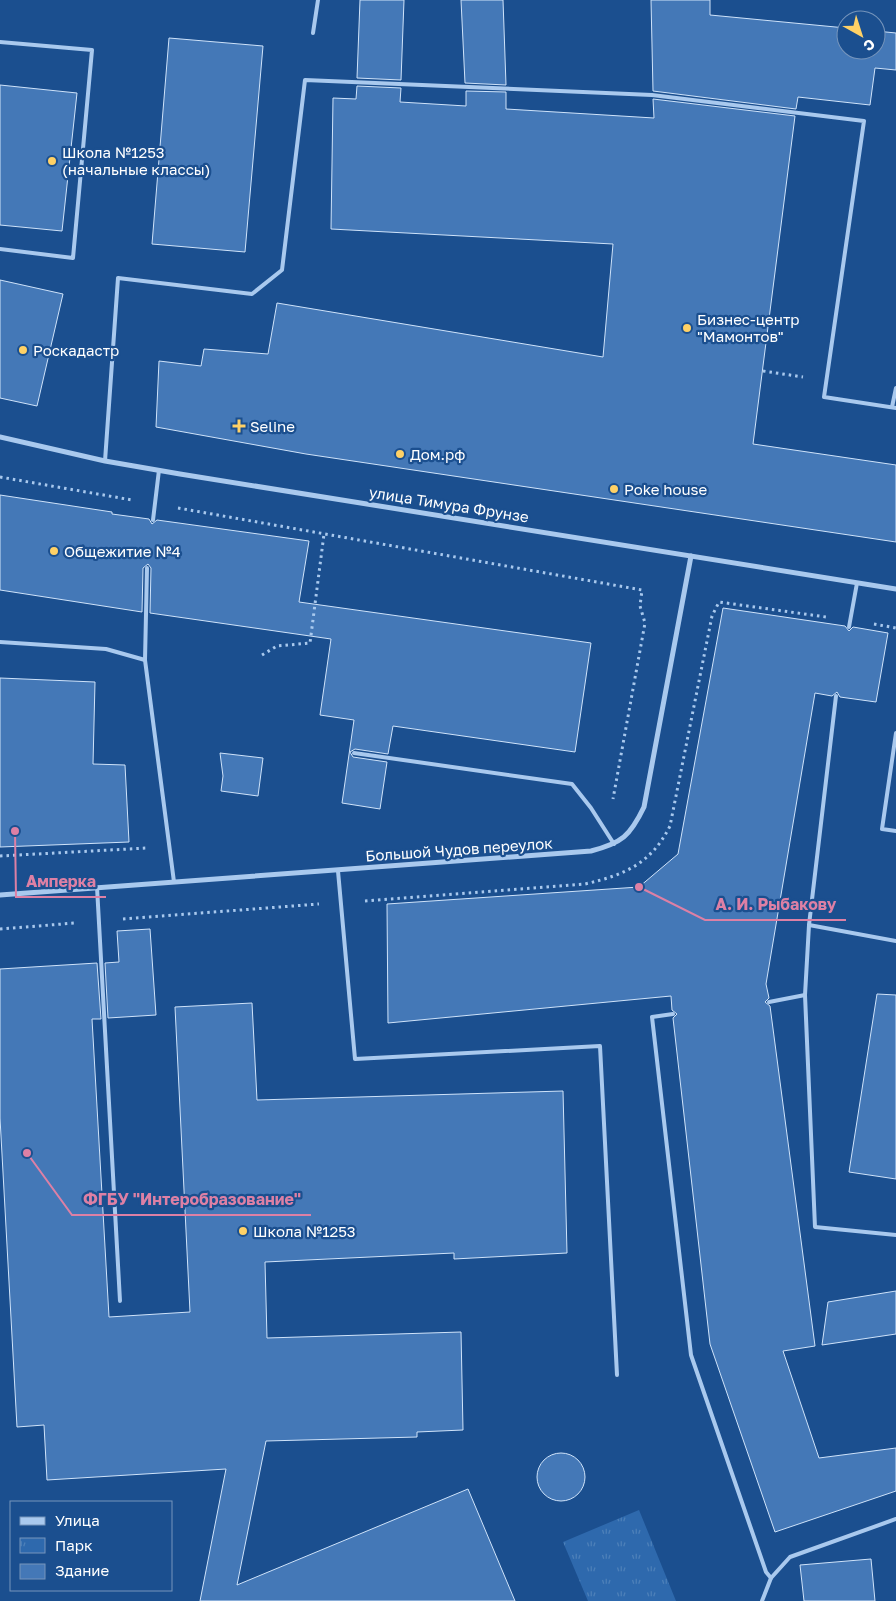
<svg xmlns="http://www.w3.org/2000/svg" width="896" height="1601" viewBox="0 0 896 1601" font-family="'Golos Text',sans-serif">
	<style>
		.park { fill: url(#park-tufts) }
		.building { fill: #4478b7; stroke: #cfe3fa }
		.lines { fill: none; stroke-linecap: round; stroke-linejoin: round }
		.path { stroke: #a9c9ee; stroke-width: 3; stroke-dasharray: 2.5 4; stroke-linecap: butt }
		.service { stroke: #a9c9ee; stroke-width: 4 }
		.minor { stroke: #a9c9ee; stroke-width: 5 }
		.poi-dot { fill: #ffd166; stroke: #1b4f8f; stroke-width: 2 }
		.labels { text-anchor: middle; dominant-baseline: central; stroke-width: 4.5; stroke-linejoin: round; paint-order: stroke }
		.poi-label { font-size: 15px; fill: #fff; stroke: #1b4f8f; text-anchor: start }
		.street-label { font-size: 15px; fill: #fff; stroke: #1b4f8f }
		.leader { fill: none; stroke: #dd80a5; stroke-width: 2 }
		.callout-dot { fill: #dd80a5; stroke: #1b4f8f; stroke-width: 2 }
		.callout-label { font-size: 16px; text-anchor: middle; font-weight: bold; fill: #dd80a5; stroke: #1b4f8f; stroke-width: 4.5; stroke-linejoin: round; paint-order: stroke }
	</style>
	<defs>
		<pattern id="park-tufts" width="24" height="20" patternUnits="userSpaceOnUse" patternTransform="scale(1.25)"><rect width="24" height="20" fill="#2e69ad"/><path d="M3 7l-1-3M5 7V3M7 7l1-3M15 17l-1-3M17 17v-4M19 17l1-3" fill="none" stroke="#4d80b9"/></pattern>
	</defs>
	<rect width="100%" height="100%" fill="#1b4f8f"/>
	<polygon class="park" points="639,1510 676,1601 588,1601 563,1542"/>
	<g class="building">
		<polygon points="360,0 404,0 401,80 357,78"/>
		<polygon points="461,0 503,0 506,85 465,83"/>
		<polygon points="651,0 710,0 710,15 846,28 846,50 876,50 876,31 896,33 896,70 875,68 870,105 798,97 796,109 653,91"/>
		<polygon points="169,38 263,46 245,252 152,244"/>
		<polygon points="0,85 77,93 62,231 0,225"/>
		<polygon points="357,86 401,88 400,102 466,106 466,91 506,92 506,109 654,118 653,99 795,116 753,444 896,465 896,542 306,454 156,427 159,361 201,366 204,349 268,354 277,303 603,357 613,244 331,229 333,98 356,99"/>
		<polygon points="0,280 63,294 37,406 0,398"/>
		<polygon points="0,495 112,512 112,514 149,519 152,524 157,520 309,541 299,602 591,643 575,752 393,726 388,754 355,749 350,752 353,757 387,762 380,809 342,803 354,720 320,715 331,639 150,613 151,568 148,564 143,568 142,612 0,590"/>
		<polygon points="723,608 845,626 849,631 853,627 888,633 876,702 840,697 837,692 832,696 815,693 766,984 769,998 765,1002 770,1006 815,1346 783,1351 819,1458 896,1448 896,1491 775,1532 710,1344 673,1018 677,1014 672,1010 671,996 388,1023 387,904 639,887 678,854"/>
		<polygon points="0,678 95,682 93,764 125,765 129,842 0,847"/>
		<polygon points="220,753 263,758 258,796 221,791 223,776"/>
		<polygon points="150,929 156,1015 108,1018 105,963 119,962 117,931"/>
		<polygon points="97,963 101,1019 92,1019 109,1317 190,1312 175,1007 252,1003 257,1100 563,1091 567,1253 454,1259 454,1253 265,1262 267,1338 461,1332 463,1430 417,1432 417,1437 266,1441 237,1585 468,1489 515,1601 200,1601 226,1469 47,1480 44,1425 17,1427 0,1118 0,969"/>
		<polygon points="877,994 896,995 896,1179 849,1172"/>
		<polygon points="896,1291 896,1334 822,1345 828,1302"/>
		<circle cx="561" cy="1477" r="24"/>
		<polygon points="871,1559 875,1601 804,1601 800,1565"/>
	</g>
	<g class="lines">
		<g class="path">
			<polyline points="763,371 803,377"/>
			<polyline points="0,477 132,500"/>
			<polyline points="178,508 642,590 640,606 645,623 613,799"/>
			<polyline points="874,624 896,628"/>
			<polyline points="262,655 277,646 310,643 324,534"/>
			<polyline points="0,856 147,848"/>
			<path d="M365,901L585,884C624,875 651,864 670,826L712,616L719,602L826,617"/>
			<polyline points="123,919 319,904"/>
			<polyline points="0,929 75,923"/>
		</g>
		<g class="service">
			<polyline points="313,33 318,0"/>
			<polyline points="0,42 92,50 73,258 0,249"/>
			<polyline points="892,407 896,388"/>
			<polyline points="105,461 118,278 252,294 282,270 305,80 652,95 864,121 824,397 896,408"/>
			<polyline points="153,520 159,470"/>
			<polyline points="147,568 145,660 174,882"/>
			<polyline points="849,627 857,583"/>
			<polyline points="0,642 106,649 145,660"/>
			<polyline points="836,696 809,925 805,995 815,1227 896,1235"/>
			<polyline points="896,733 882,829 896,831"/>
			<polyline points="354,753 572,784 591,808 614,844"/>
			<polyline points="338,871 355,1059 600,1046 617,1375"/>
			<polyline points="97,887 120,1301"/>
			<polyline points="809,925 896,941"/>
			<polyline points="769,1002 805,995"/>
			<polyline points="673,1014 652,1017 691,1355 766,1572 771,1578"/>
			<polyline points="762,1601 771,1578 790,1557 896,1519"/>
		</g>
		<g class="minor">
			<polyline points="0,437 105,461 180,474 896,589"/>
			<path d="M0,895L591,851C622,843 630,836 644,807L691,556"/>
		</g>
	</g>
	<g class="poi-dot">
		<circle cx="52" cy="161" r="5"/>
		<circle cx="687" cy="328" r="5"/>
		<circle cx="23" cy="350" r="5"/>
		<path d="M236.5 418.5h5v5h5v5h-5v5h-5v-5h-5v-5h5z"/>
		<circle cx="400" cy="454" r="5"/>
		<circle cx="614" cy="489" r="5"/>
		<circle cx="54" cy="551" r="5"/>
		<circle cx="243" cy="1231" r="5"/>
	</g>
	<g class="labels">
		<g class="poi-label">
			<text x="62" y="152">Школа №1253<tspan x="62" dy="17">(начальные классы)</tspan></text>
			<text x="697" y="319">Бизнес-центр<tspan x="697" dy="17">"Мамонтов"</tspan></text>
			<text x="33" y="350">Роскадастр</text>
			<text x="250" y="426">Seline</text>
			<text x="410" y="454">Дом.рф</text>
			<text x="624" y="489">Poke house</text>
			<text x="64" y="551">Общежитие №4</text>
			<text x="253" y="1231">Школа №1253</text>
		</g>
		<g class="street-label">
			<text transform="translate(449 504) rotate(9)">улица Тимура Фрунзе</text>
			<text transform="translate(459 849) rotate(-4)">Большой Чудов переулок</text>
		</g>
	</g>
	<path class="leader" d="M15 831L16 897H106M639 887L705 920H846M27 1153L72 1215H311"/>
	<g class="callout-dot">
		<circle cx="15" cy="831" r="5"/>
		<circle cx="639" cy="887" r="5"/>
		<circle cx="27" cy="1153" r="5"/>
	</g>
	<g class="callout-label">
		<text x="61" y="887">Амперка</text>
		<text x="776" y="910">А. И. Рыбакову</text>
		<text x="192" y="1205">ФГБУ "Интеробразование"</text>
	</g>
	<rect x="10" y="1501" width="162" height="90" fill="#1b4f8f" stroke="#7695bc"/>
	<rect x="20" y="1517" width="25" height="8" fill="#a9c9ee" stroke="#7695bc"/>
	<text x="55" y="1526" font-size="15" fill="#ffffff">Улица</text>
	<rect x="20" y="1538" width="25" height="15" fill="url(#park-tufts)" stroke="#7695bc"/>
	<text x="55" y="1551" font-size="15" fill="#ffffff">Парк</text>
	<rect x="20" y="1564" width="25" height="15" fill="#4478b7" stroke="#7695bc"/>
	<text x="55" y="1576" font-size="15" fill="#ffffff">Здание</text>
	<g transform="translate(861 35) rotate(141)"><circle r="24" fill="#1b4f8f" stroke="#7695bc"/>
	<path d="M0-4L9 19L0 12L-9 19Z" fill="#ffd166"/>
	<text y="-8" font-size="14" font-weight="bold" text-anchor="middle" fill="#ffffff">С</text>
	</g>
</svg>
